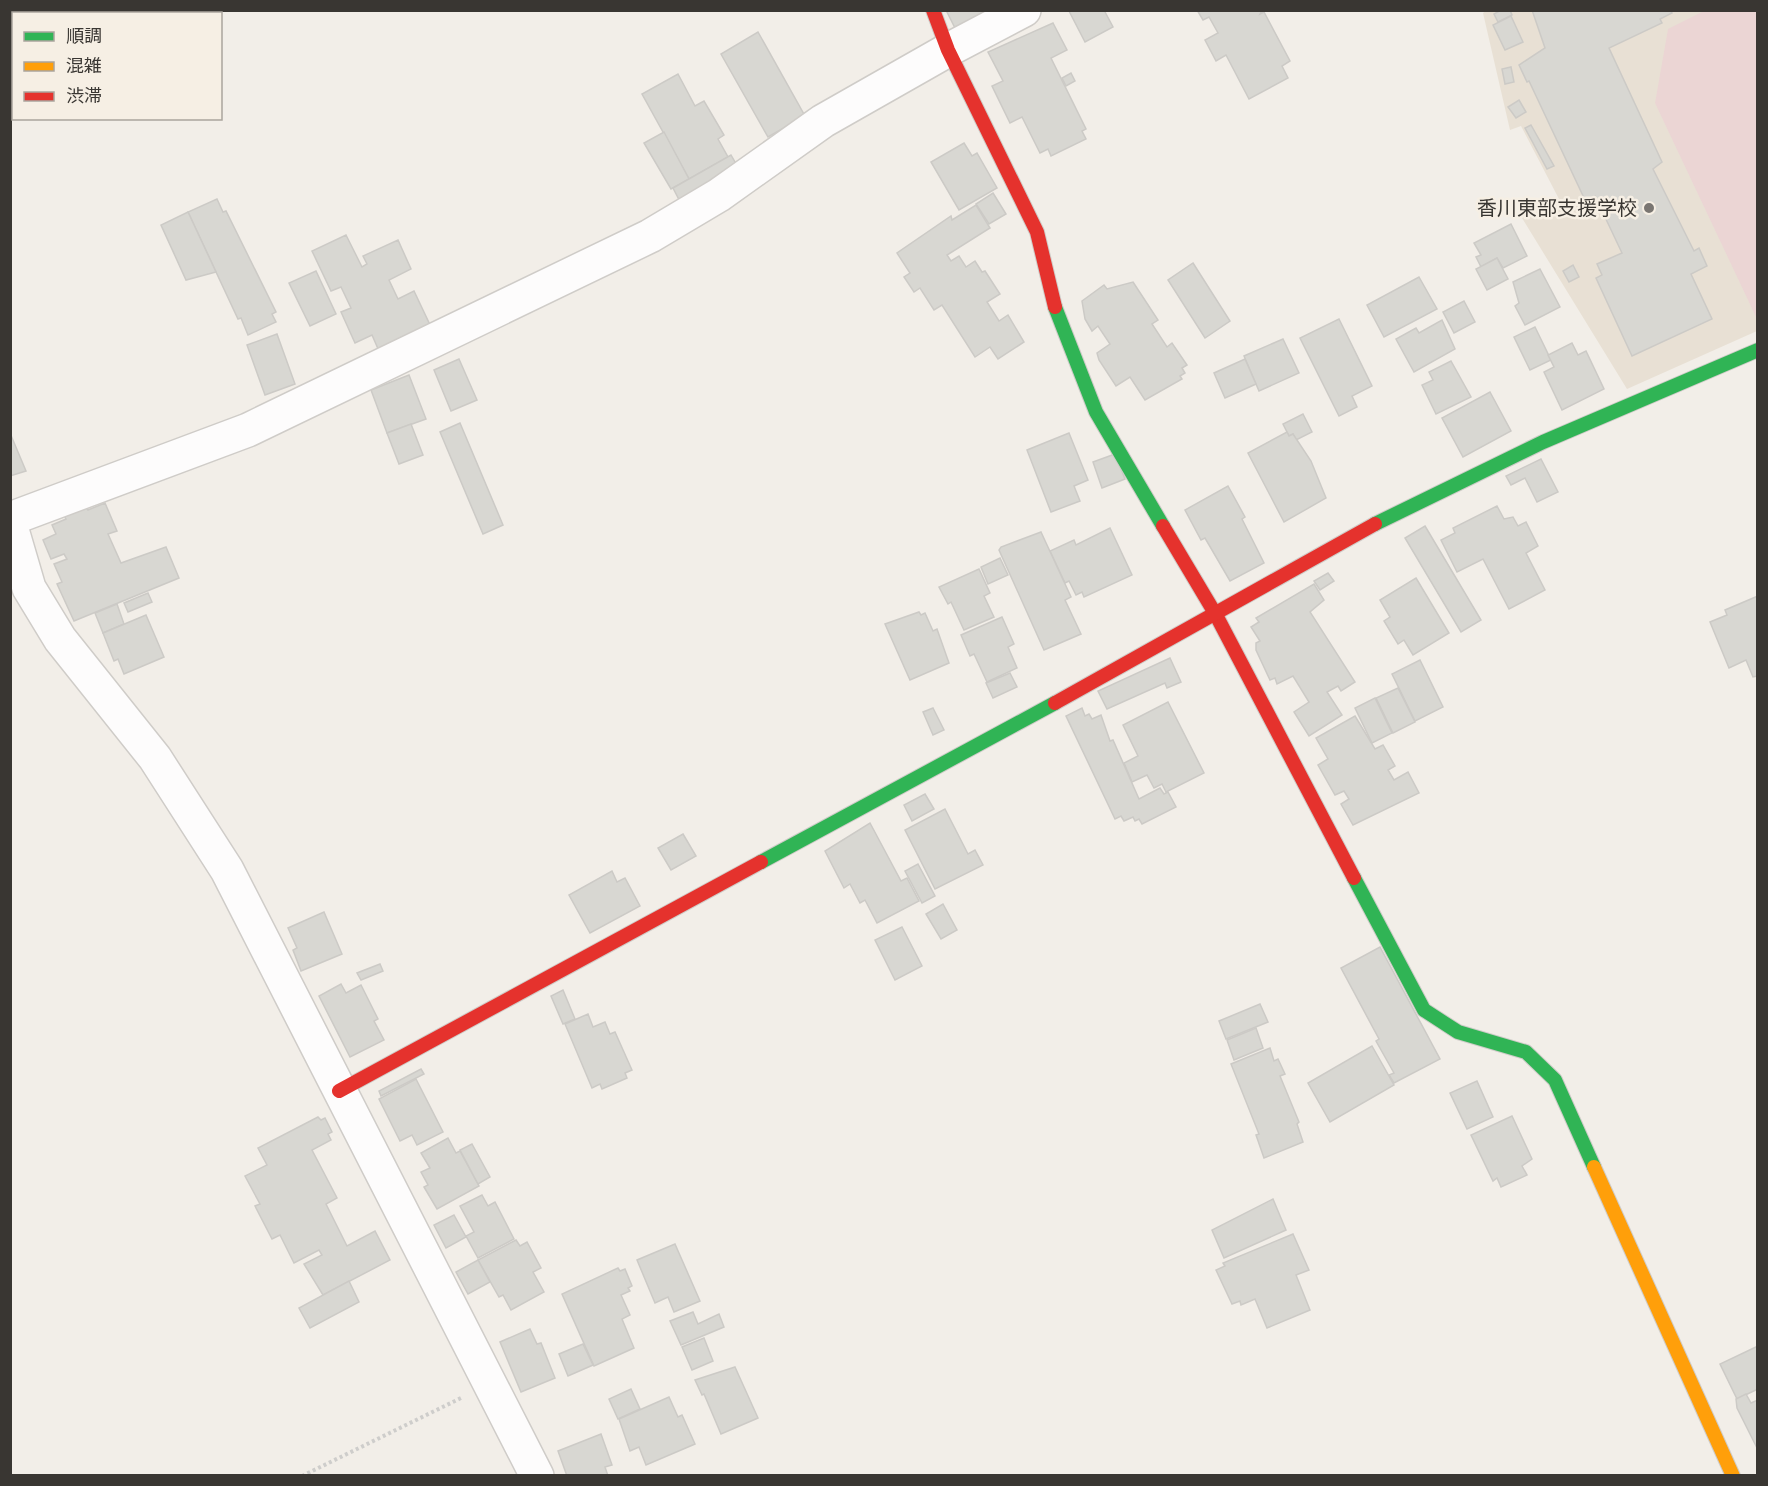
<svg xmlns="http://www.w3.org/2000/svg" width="1768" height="1486" viewBox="0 0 1768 1486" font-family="'Fira Sans Condensed','Noto Sans JP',sans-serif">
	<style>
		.built { fill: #e8e0d4 }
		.green { fill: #ebd5d4 }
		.building { fill: #d8d7d2; stroke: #cccac6; stroke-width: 1.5 }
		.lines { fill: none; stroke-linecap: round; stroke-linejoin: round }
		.street-casing { stroke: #cfccc8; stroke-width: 36 }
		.fast-casing { stroke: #cfccc8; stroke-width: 16 }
		.slow-casing { stroke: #cfccc8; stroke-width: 16 }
		.jam-casing { stroke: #cfccc8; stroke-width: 16 }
		.path { stroke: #cecdcb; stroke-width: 4; stroke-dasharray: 3 3; stroke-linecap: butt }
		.street { stroke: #fdfcfc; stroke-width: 33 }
		.fast { stroke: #30b455; stroke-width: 14 }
		.slow { stroke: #ff9f0a; stroke-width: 14 }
		.jam { stroke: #e5322d; stroke-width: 14 }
		.poi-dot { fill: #7a7672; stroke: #f6efe4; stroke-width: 2 }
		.labels { text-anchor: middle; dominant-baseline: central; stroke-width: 5; stroke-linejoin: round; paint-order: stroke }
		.poi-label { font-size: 20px; fill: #393632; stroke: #f6efe4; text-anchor: end }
	</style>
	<rect width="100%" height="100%" fill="#f2eee8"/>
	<polygon class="built" points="1487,10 1757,11 1757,331 1627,389 1522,218 1559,199 1521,126 1510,130 1483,13"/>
	<polygon class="green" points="1706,10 1757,11 1756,317 1655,103 1668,29"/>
	<g class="building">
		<polygon points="946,10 1019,10 957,32"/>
		<polygon points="1104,10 1113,27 1085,42 1069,11"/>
		<polygon points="1197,10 1262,10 1260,14 1264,12 1290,61 1282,66 1288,78 1249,99 1226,55 1216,61 1205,40 1218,33 1209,17 1203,20"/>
		<polygon points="1501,10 1510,10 1512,15 1498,22 1494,14"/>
		<polygon points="1532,10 1670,10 1672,13 1660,19 1662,23 1609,48 1662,162 1653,169 1694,251 1699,248 1707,266 1691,274 1712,319 1632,356 1596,278 1602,275 1597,264 1622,253 1595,196 1585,200 1529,81 1527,82 1519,65 1545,48"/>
		<polygon points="1511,16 1523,42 1505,50 1493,25"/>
		<polygon points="1053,23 1067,50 1051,58 1086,129 1082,131 1086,139 1051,156 1048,149 1040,153 1022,117 1010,123 992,86 1003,81 988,52"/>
		<polygon points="758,32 805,116 768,137 721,54"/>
		<polygon points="1511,67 1514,82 1505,84 1502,69"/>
		<polygon points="1071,73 1075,81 1066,86 1062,78"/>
		<polygon points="678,74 695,106 704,101 724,135 718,139 728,157 689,179 642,94"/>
		<polygon points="1519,100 1526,112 1516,118 1508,107"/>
		<polygon points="1531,125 1554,166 1547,169 1525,128"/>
		<polygon points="664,132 689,179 671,189 644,143"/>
		<polygon points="964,143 972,156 977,153 997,188 959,210 931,162"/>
		<polygon points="731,155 746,181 687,215 673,188"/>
		<polygon points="993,193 1006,214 989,224 976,204"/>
		<polygon points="217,199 223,212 226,211 276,312 272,314 276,322 248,335 241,318 238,319 188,212"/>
		<polygon points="976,205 990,228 947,255 951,261 959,256 966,267 975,261 982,272 985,271 1000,294 987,302 999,321 1008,315 1024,342 998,359 990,347 975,357 942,305 934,310 920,288 914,292 904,277 910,273 897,253 951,216 952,220"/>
		<polygon points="188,212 216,272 186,280 161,225"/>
		<polygon points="1511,224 1527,256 1503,268 1497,258 1481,267 1476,257 1481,255 1474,243"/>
		<polygon points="346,235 362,267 367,264 363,256 398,240 411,269 389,280 398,299 414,291 431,327 379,351 372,335 355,343 341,312 351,308 341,287 331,291 312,251"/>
		<polygon points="1497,258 1508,279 1487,290 1476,269"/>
		<polygon points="1193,263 1230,321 1205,338 1168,280"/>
		<polygon points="1573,265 1579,277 1569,282 1563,271"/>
		<polygon points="1540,269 1560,307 1525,325 1515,306 1519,303 1513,282"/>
		<polygon points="316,271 336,314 310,326 289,283"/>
		<polygon points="1419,277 1437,309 1384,337 1367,305"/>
		<polygon points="1133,282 1158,320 1152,324 1167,347 1172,343 1187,365 1182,368 1185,373 1180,376 1182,379 1145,400 1130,377 1116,386 1099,360 1097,353 1110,344 1098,326 1092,331 1085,319 1082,301 1104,285 1107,289"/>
		<polygon points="1464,301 1475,322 1454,333 1443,312"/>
		<polygon points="1339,319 1372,386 1352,396 1357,407 1339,416 1300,338"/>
		<polygon points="1442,320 1455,349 1414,372 1396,339 1416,328 1419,333"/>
		<polygon points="1535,327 1551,360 1530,370 1514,337"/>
		<polygon points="277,334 295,384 265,395 247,345"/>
		<polygon points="1283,339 1299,373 1259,391 1244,356"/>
		<polygon points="1572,343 1578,355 1586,351 1604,389 1562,410 1544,372 1554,367 1548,355"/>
		<polygon points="459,359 477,400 451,411 434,370"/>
		<polygon points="1245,359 1256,384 1225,398 1214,373"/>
		<polygon points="1451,361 1471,397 1436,414 1422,385 1433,380 1429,372"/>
		<polygon points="409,375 426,419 387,433 371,390"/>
		<polygon points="1490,392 1511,431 1463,457 1442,418"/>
		<polygon points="1303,414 1312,432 1296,440 1293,434 1289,436 1283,424"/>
		<polygon points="460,423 503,525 483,534 440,432"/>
		<polygon points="411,424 423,455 399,464 387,433"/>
		<polygon points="1287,432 1289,436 1293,434 1311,461 1326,498 1284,522 1248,453"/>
		<polygon points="10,433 26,471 10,476"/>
		<polygon points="1069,433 1088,480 1074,486 1080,501 1051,512 1027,450"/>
		<polygon points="1115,454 1125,479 1102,488 1093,462"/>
		<polygon points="1541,459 1558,492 1537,502 1525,478 1511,485 1506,476"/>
		<polygon points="1228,486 1245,517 1242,519 1264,563 1230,581 1205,538 1201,540 1185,510"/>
		<polygon points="105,503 117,531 108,534 121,563 166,547 179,578 74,621 57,584 62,582 54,564 67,559 64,554 51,559 43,540 56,534 52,525 66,519 64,515 85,506 88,510"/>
		<polygon points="1497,506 1504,519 1513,517 1518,526 1526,522 1538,546 1526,553 1545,590 1509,609 1483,559 1457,572 1441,540 1455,533 1453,528"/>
		<polygon points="1425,526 1481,620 1461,632 1405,538"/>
		<polygon points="1110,528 1132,575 1084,597 1082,592 1076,595 1069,581 1065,583 1050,551 1074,540 1076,545"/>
		<polygon points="1041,532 1071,597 1065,600 1081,634 1044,650 999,550 1001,547"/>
		<polygon points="1000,558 1008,575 988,584 981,567"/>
		<polygon points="979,569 990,593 984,596 994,617 964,630 951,602 948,604 939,587"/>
		<polygon points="1328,573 1334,581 1320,590 1314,581"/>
		<polygon points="1416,578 1449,633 1413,655 1404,640 1398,644 1384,621 1390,617 1380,600"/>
		<polygon points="1314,584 1324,600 1310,612 1355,682 1341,691 1338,686 1327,692 1342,715 1309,736 1294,712 1309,702 1293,676 1277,684 1275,678 1270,680 1256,650 1256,643 1260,641 1251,627 1259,622 1256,618"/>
		<polygon points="148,593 152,602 128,612 124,603"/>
		<polygon points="1758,596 1758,676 1753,677 1746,660 1729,668 1710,622 1727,615 1725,610"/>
		<polygon points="117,604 124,624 103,633 95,613"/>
		<polygon points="919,612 921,615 925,613 933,631 937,629 949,663 910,680 885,624"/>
		<polygon points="146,615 164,657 124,674 118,659 114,661 103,633"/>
		<polygon points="1002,617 1014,644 1008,647 1017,668 987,682 974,654 970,656 961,635"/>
		<polygon points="1170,658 1181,682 1167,688 1165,683 1107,709 1098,691"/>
		<polygon points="1420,660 1443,707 1415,721 1392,674"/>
		<polygon points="1010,673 1017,687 993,698 986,683"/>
		<polygon points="1398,688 1415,722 1393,733 1376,698"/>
		<polygon points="1375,698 1392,733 1372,743 1355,708"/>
		<polygon points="1168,702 1204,773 1166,792 1162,784 1154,788 1147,775 1132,782 1124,763 1138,756 1123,725"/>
		<polygon points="933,708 944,730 933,735 923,712"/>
		<polygon points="1082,708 1085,716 1089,714 1092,719 1101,715 1110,741 1113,740 1139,799 1160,788 1164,794 1168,792 1176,807 1142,824 1139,819 1135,821 1133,817 1124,821 1121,816 1115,819 1066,716"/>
		<polygon points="1355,716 1375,749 1383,745 1395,766 1388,770 1394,780 1408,772 1419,793 1353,825 1341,804 1349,799 1344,791 1335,795 1318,765 1328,759 1316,738"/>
		<polygon points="925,794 934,809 912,821 904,805"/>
		<polygon points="945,809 968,854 975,850 983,865 935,889 905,830"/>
		<polygon points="870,823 901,881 907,878 919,901 877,923 865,900 860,903 850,884 844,888 825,851"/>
		<polygon points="683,834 696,856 671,870 658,848"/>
		<polygon points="918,864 935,896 922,903 905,871"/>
		<polygon points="612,871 617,882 625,878 640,906 590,933 569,895"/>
		<polygon points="943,904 957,930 941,939 926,914"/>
		<polygon points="324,912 342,954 301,971 293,950 297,948 288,928"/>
		<polygon points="902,927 922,966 895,980 875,940"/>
		<polygon points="1380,947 1440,1059 1394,1083 1389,1075 1394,1073 1376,1041 1379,1039 1341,968"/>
		<polygon points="380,964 383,971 361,980 357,973"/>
		<polygon points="341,984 346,993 361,985 378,1019 374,1021 384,1040 350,1057 319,996"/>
		<polygon points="563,990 575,1019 563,1024 551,996"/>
		<polygon points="1260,1004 1268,1022 1226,1039 1219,1021"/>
		<polygon points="588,1014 593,1027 605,1022 610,1034 615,1032 632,1070 625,1073 627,1078 602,1089 600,1084 592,1088 565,1024"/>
		<polygon points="1256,1028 1263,1048 1234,1060 1227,1040"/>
		<polygon points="1372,1046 1394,1085 1330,1122 1308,1083"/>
		<polygon points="1270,1048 1274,1061 1278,1059 1285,1074 1280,1076 1299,1122 1297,1124 1303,1142 1264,1158 1256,1135 1259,1134 1231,1064"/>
		<polygon points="421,1069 424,1074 381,1096 379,1091"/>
		<polygon points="416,1079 443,1132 417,1145 412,1135 400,1141 379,1099"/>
		<polygon points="1477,1081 1493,1117 1467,1129 1450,1093"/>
		<polygon points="1512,1116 1532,1159 1522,1166 1527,1175 1501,1187 1497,1178 1493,1181 1471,1135"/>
		<polygon points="318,1117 321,1120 325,1118 332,1132 328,1134 331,1140 312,1150 337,1198 326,1204 347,1246 375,1231 390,1260 323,1295 304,1264 322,1255 319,1250 294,1263 280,1235 272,1239 255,1206 260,1204 245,1176 267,1165 258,1148"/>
		<polygon points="448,1138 456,1153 460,1151 479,1186 437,1209 424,1187 428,1185 421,1172 430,1168 421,1153"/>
		<polygon points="472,1144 490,1177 478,1184 460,1150"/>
		<polygon points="482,1195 488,1206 495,1202 514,1239 478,1258 466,1236 474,1232 460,1206"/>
		<polygon points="1273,1199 1286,1230 1224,1258 1212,1230"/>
		<polygon points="454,1215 466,1237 446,1248 434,1225"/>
		<polygon points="1293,1234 1309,1270 1296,1275 1310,1310 1267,1328 1255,1299 1241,1305 1240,1301 1232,1304 1216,1270 1225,1266 1223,1263"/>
		<polygon points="516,1240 520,1246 527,1242 541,1268 533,1272 544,1292 511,1310 503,1295 499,1297 478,1260"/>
		<polygon points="675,1244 700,1301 674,1312 668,1297 655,1303 637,1260"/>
		<polygon points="478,1260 490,1282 468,1294 456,1272"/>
		<polygon points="618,1268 620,1271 625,1269 632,1286 628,1288 630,1291 621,1295 630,1315 622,1319 634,1348 594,1366 562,1294"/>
		<polygon points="349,1281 359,1302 310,1328 299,1308"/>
		<polygon points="693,1312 698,1324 719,1314 724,1327 681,1345 670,1321"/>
		<polygon points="530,1329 537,1344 541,1343 555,1378 521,1392 500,1342"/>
		<polygon points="704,1338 713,1361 692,1370 682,1347"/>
		<polygon points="583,1344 593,1365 568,1376 559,1354"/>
		<polygon points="1758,1346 1758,1389 1737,1399 1720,1364"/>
		<polygon points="735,1367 758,1418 721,1434 704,1394 702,1395 695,1380"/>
		<polygon points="631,1389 640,1409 618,1419 609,1399"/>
		<polygon points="1746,1394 1751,1403 1758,1400 1758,1450 1737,1408 1736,1399"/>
		<polygon points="669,1397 678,1417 682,1415 695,1444 646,1465 639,1447 630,1451 619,1419"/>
		<polygon points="601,1434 612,1465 605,1467 608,1476 567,1476 558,1451"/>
	</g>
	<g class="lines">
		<defs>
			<g id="street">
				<polyline points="10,519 248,430 650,236 719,195 823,121 948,50 1024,10"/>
				<polyline points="10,523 29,588 60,639 155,758 227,870 537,1476"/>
			</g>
			<g id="fast">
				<polyline points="1055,307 1096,412 1163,526"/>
				<polyline points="1375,524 1543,442 1758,350"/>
				<polyline points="761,862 1055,703"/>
				<polyline points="1354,878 1424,1010 1458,1032 1526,1052 1555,1080 1594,1167"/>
			</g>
			<polyline id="slow" points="1594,1167 1733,1476"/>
			<g id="jam">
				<polyline points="933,10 948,50 1037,232 1055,307"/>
				<polyline points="1163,526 1216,615 1354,878"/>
				<polyline points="1055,703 1375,524"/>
				<polyline points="339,1091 761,862"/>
			</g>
		</defs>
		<use href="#street" class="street-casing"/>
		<use href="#fast" class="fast-casing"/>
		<use href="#slow" class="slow-casing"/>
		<use href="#jam" class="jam-casing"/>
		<polyline class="path" points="302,1476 461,1398"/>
		<use href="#street" class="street"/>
		<use href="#fast" class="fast"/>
		<use href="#slow" class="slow"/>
		<use href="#jam" class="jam"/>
	</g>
	<circle class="poi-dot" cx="1649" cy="208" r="6"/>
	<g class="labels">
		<g class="poi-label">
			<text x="1637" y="208">香川東部支援学校</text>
		</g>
	</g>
	<rect width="1768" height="1486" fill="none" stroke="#393632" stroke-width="24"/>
	<rect x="12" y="12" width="210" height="108" fill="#f6efe4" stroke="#aaa59d" stroke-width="1.5"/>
	<rect x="24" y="32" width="30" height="9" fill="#30b455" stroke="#aaa59d" stroke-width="1.5"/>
	<text x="66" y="42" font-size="18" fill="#393632">順調</text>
	<rect x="24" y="62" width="30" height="9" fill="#ff9f0a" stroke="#aaa59d" stroke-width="1.5"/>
	<text x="66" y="72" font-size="18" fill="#393632">混雑</text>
	<rect x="24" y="92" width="30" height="9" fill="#e5322d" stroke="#aaa59d" stroke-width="1.5"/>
	<text x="66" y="102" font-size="18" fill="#393632">渋滞</text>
</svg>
